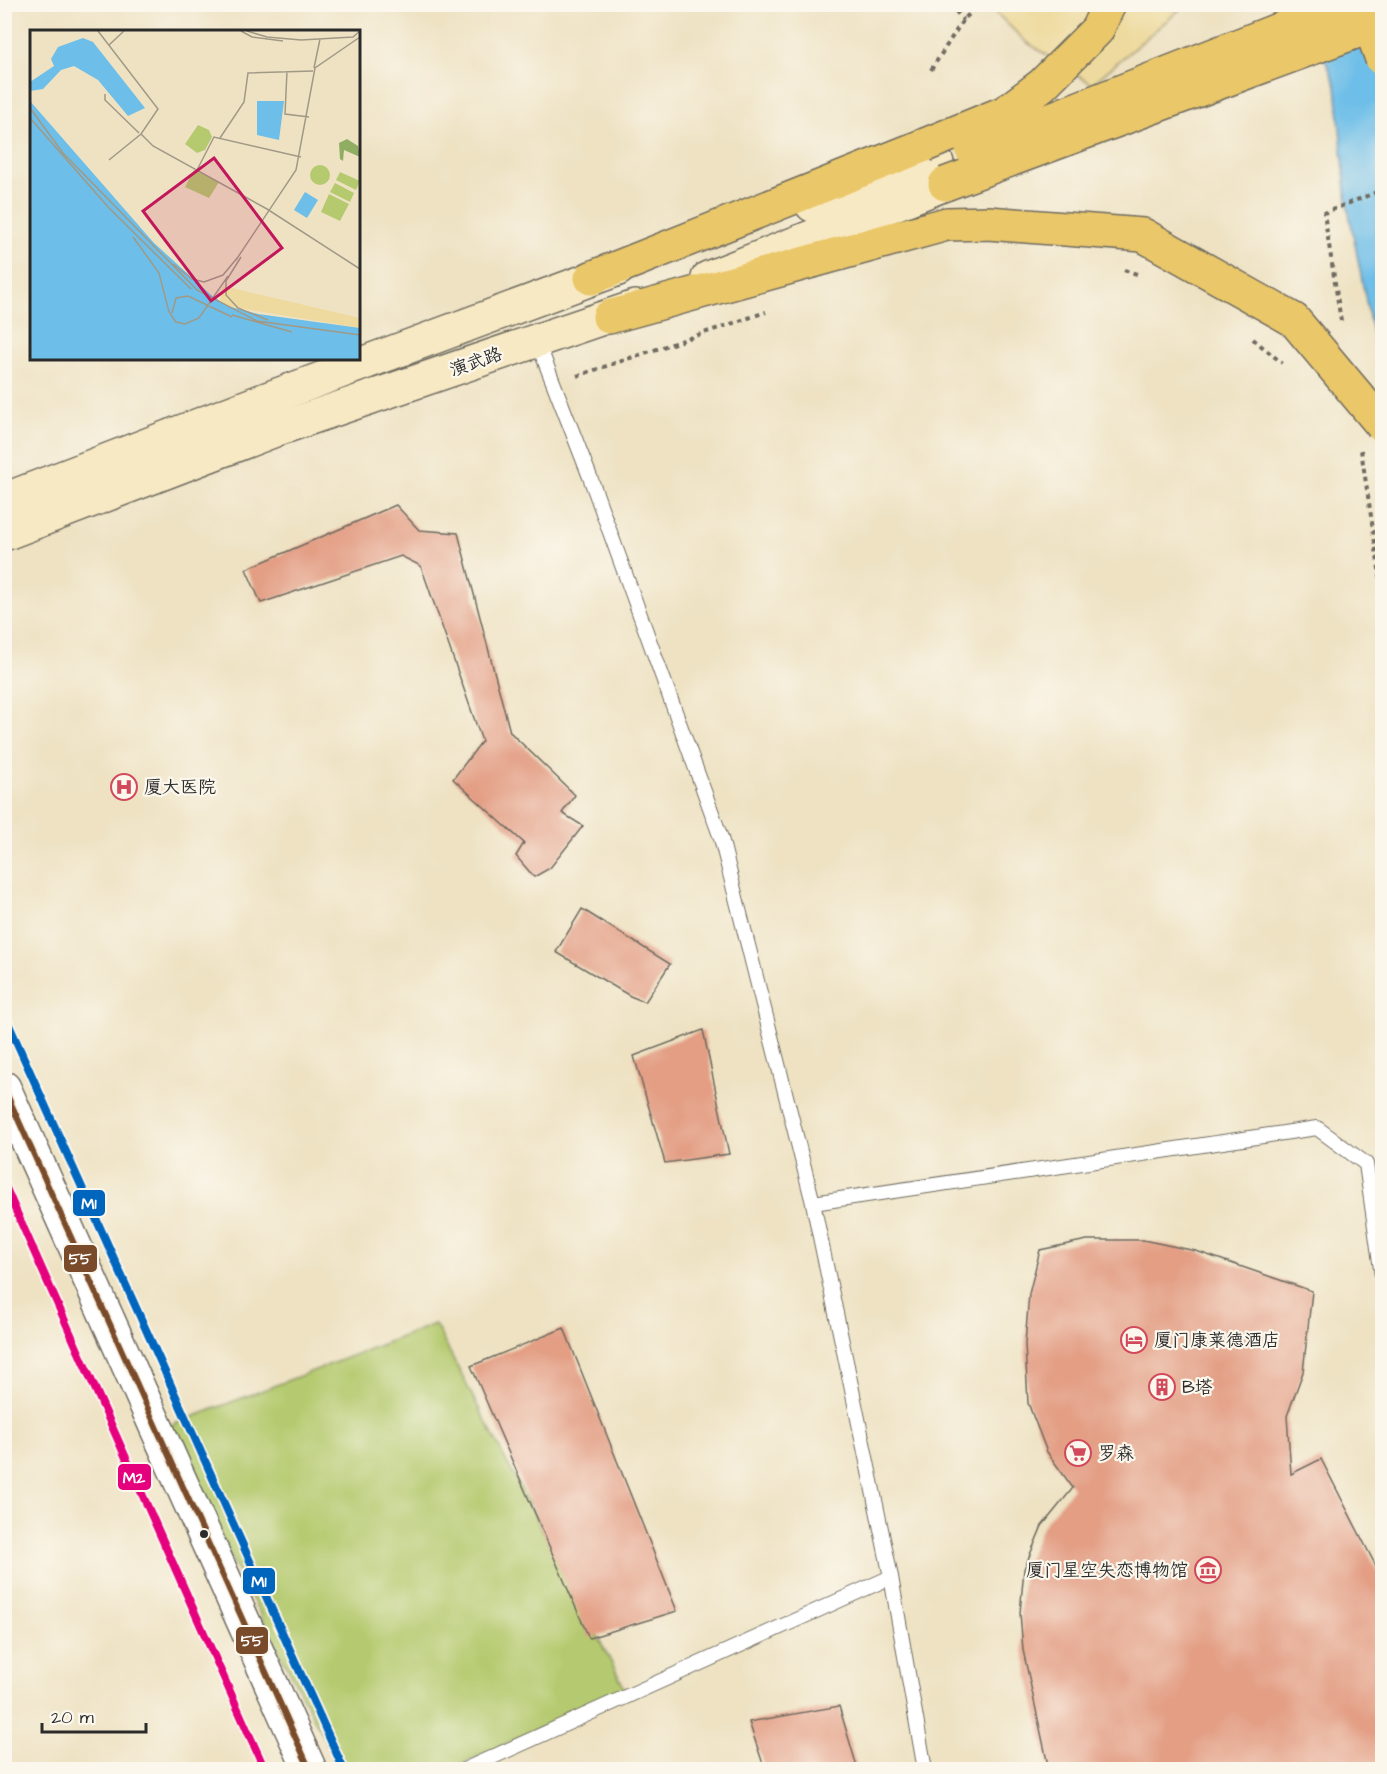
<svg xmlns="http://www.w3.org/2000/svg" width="1387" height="1774" viewBox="0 0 1387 1774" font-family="'Architects Daughter','LXGW WenKai TC',sans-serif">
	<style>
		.green { fill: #b5ca6f; stroke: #707a4d; stroke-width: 1.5 }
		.sand { fill: #eeda9e; stroke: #8c8264; stroke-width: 1.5 }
		.water { fill: #6dbee8; stroke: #4c748a; stroke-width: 1.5 }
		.building { fill: #e39e84 }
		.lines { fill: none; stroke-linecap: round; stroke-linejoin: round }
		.service-casing { stroke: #6f6b60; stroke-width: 16 }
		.tertiary-casing { stroke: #6f6b60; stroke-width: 36 }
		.secondary-casing { stroke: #6f6b60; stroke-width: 36 }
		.trunk-casing { stroke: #6f6b60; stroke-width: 36 }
		.path { stroke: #6f6b60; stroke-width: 4; stroke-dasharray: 4.5 4.5; stroke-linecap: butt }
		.service { stroke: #fff; stroke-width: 14 }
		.tertiary { stroke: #fff; stroke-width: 33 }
		.secondary { stroke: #f7e9c3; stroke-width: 33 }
		.trunk { stroke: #eac769; stroke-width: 33 }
		.trunk-bridge-casing { stroke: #6f6b60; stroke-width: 36; stroke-linecap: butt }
		.trunk-bridge { stroke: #eac769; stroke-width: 33 }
		.bus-1-casing { stroke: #fbf7ec; stroke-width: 10 }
		.bus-1 { stroke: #7a4b2a; stroke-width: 6 }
		.metro-1-casing { stroke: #fbf7ec; stroke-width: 12 }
		.metro-2-casing { stroke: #fbf7ec; stroke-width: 12 }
		.metro-1 { stroke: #0065bd; stroke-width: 8 }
		.metro-2 { stroke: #e5007d; stroke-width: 8 }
		.bus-dot { fill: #2b2b2b; stroke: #fbf7ec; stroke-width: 2 }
		.labels { text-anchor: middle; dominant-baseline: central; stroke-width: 4.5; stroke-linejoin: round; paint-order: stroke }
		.street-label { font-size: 18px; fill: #2b2b2b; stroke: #fbf7ec }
		.poi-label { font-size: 18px; fill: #2b2b2b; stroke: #fbf7ec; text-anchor: start }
		.inset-road { fill: none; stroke: #a09986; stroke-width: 1.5 }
		.view { fill: #c2185b; fill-opacity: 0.15; stroke: #c2185b; stroke-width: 3 }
		.inset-edge { fill: none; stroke: #2b2b2b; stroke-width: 3 }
		.line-badge { stroke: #fbf7ec; stroke-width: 2 }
		.badge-label { font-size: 16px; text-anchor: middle; font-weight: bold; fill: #fff }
	</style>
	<rect width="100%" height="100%" fill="#fbf7ec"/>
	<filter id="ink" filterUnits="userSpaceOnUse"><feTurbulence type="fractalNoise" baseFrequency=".0167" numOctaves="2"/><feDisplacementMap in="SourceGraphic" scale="12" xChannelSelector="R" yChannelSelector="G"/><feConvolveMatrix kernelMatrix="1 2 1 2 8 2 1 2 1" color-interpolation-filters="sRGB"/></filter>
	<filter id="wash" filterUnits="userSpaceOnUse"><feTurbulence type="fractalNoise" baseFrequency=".008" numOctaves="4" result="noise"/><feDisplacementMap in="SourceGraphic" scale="24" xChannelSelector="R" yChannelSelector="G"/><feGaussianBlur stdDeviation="1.35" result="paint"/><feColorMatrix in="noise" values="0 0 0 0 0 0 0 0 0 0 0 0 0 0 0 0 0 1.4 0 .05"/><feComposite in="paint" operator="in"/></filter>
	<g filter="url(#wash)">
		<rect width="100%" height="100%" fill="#eee2c3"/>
		<polygon class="green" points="435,1324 625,1689 451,1769 340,1769 164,1428"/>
		<polygon class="sand" points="988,5 1185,5 1092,84 1026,42"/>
		<polygon class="water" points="1303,5 1382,5 1382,384 1347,203 1336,86"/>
		<g id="blocks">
			<g class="building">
				<polygon points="396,505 419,530 458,533 510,732 575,795 562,813 583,826 550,868 534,877 516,856 524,843 453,779 482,741 421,566 401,556 261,603 246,569"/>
				<polygon points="582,909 670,964 645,1002 630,996 556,952"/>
				<polygon points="703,1030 729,1154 665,1163 634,1056"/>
				<polygon points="1087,1240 1143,1240 1196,1251 1312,1291 1303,1372 1287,1416 1291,1474 1321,1459 1383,1580 1383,1770 1049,1770 1023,1650 1020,1613 1024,1569 1042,1526 1073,1488 1047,1452 1028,1403 1025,1344 1029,1294 1040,1250"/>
				<polygon points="564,1328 677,1611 589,1638 471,1366"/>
				<polygon points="839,1706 858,1770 765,1770 749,1722"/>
			</g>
		</g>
	</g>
	<g filter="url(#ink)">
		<use href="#blocks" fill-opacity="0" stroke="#6f6b60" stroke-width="1.5"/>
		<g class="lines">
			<defs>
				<g id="service">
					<polyline points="813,1203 1317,1128 1366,1164 1382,1276"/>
					<polyline points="891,1577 925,1770"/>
					<polyline points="464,1770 891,1577 813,1203 721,838 590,477 537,341"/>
				</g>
				<polyline id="tertiary" points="4,1088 310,1770"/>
				<g id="secondary">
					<polyline points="812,205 937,163"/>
					<polyline points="708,278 945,184"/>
					<polyline points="4,500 264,400 618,269"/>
					<polyline points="4,534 275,430 635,307"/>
				</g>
				<g id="trunk">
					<polyline points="591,278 925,145"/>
					<polyline points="609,317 947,224"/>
				</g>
			</defs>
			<use href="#service" class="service-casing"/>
			<use href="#tertiary" class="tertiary-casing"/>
			<use href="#secondary" class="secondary-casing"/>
			<use href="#trunk" class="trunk-casing"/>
			<g class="path">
				<polyline points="950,4 963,20"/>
				<polyline points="931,70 963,20 980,4"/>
				<polyline points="1124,270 1140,275"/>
				<polyline points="1341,321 1324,213 1382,190"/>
				<polyline points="1253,339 1282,363"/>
				<polyline points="577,376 766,312"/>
				<polyline points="1361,450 1382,589"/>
			</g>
			<use href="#service" class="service"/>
			<use href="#tertiary" class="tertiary"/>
			<use href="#secondary" class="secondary"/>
			<use href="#trunk" class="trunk"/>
			<defs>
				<g id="trunk-bridge">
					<polyline points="1363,6 1382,59"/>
					<polyline points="925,145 1006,112 1042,85 1097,30 1109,4"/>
					<polyline points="972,150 1344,4"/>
					<polyline points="945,184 1382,22"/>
					<polyline points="947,224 988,223 1143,235 1294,320 1382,425"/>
				</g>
			</defs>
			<use href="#trunk-bridge" class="trunk-bridge-casing"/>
			<use href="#trunk-bridge" class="trunk-bridge"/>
			<defs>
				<polyline id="bus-1" points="4,1088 310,1770"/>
			</defs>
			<use href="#bus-1" class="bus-1-casing"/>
			<use href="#bus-1" class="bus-1"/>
			<defs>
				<polyline id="metro-1" points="4,1014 344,1770"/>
				<polyline id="metro-2" points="4,1184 265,1770"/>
			</defs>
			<use href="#metro-1" class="metro-1-casing"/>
			<use href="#metro-2" class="metro-2-casing"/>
			<use href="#metro-1" class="metro-1"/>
			<use href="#metro-2" class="metro-2"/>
		</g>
	</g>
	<defs>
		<symbol id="hospital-ring" viewBox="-11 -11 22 22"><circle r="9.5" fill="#fbf7ec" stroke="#d1495b" stroke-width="1.5"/><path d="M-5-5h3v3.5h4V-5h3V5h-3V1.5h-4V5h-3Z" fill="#d1495b"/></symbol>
		<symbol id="hotel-ring" viewBox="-11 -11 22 22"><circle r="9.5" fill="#fbf7ec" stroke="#d1495b" stroke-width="1.5"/><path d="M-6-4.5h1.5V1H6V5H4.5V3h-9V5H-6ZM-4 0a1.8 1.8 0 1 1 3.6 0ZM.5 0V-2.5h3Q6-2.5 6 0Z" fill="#d1495b"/></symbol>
		<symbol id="building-ring" viewBox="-11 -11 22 22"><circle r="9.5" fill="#fbf7ec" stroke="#d1495b" stroke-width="1.5"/><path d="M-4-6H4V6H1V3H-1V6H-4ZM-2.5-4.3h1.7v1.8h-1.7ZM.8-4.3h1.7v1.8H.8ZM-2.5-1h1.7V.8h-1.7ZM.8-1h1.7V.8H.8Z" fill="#d1495b"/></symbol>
		<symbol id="supermarket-ring" viewBox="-11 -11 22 22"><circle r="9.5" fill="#fbf7ec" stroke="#d1495b" stroke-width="1.5"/><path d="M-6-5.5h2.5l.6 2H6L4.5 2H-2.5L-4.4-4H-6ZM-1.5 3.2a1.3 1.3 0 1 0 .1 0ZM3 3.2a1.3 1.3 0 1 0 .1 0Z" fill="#d1495b"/></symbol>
		<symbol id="museum-ring" viewBox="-11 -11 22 22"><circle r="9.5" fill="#fbf7ec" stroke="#d1495b" stroke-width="1.5"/><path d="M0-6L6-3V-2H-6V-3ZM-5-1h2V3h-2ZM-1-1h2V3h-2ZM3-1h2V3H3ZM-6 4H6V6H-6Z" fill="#d1495b"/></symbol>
	</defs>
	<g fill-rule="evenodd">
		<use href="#hospital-ring" x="109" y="772" width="30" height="30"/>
		<use href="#hotel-ring" x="1119" y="1325" width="30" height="30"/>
		<use href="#building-ring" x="1147" y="1372" width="30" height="30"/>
		<use href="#supermarket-ring" x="1063" y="1438" width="30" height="30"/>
		<use href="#museum-ring" x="1193" y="1555" width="30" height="30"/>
	</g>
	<circle class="bus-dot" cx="204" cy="1534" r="5"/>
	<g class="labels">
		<g class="street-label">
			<text transform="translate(476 362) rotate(-19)">演武路</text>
		</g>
		<g class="poi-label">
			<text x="144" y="787">厦大医院</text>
			<text x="1154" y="1340">厦门康莱德酒店</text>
			<text x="1182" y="1387">B塔</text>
			<text x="1098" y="1453">罗森</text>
			<text x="1188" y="1570" text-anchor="end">厦门星空失恋博物馆</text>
		</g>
	</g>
	<g transform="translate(30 30)">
		<rect width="330" height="330" fill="#eee2c3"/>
		<path d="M168,95L179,100L182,107L175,120L167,123L155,114ZM280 145a10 10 0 1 1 20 0a10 10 0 1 1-20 0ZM164,140L189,152L179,168L155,157ZM310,142L330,151L326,160L306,150ZM305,153L324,163L320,172L300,162ZM299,164L319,174L310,191L291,182Z" fill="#b5ca6f"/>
		<path d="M317,109L328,116L330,127L314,120L313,131L310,129L309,113Z" fill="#90ae62"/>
		<path d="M193,256L330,288V298L197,276L190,271Z" fill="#eeda9e"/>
		<path d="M53,8L63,12L115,78L98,86L68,50L44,36L31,40L13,59L0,61V52L24,36L21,29L28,17ZM0,71L124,213L181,265L197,276L228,284L330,298V329H0ZM227,71H254L249,110L227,105ZM275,162L288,170L277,188L264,180Z" fill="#6dbee8"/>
		<path class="inset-road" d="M68,1L128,79L111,104L79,130M211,1L222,7L253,11M217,1L237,7L271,10L323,7L330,1M79,15L94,1M284,38L290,9M257,41L255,84L279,87M75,64V70L109,103M0,78L33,123L167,260L227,291L330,305M0,88L79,178L161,259M111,104L123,116L237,179L330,239M190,108L214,72L218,43L283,41M167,140L184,107L271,127M103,207L129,243L139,282L146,292L155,294L169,288L198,246M211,227L196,251V265L208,278L238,290M206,230L266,140L285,38L330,7M143,234L162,249L174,252L193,245L208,227M142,283L146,268L158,266L202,287M202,285L262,302"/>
		<path class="view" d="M184,128L252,218L181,271L113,181Z"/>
		<rect width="330" height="330" class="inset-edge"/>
	</g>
	<g class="line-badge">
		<rect x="72" y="1189" width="34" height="28" rx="6" fill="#0065bd"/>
		<rect x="63" y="1244" width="35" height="29" rx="6" fill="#7a4b2a"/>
		<rect x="117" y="1463" width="35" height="28" rx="6" fill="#e5007d"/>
		<rect x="242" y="1567" width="34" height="28" rx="6" fill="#0065bd"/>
		<rect x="235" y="1626" width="34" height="29" rx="6" fill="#7a4b2a"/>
	</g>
	<g class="badge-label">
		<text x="89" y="1209">M1</text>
		<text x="80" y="1264">55</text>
		<text x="134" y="1483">M2</text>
		<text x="259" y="1587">M1</text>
		<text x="252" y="1646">55</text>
	</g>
	<rect width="1387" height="1774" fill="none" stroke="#fbf7ec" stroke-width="24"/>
	<path d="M42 1723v9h104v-9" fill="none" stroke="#2b2b2b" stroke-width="3"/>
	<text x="51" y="1723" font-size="18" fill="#2b2b2b" stroke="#fbf7ec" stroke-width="4.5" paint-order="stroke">20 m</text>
</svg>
